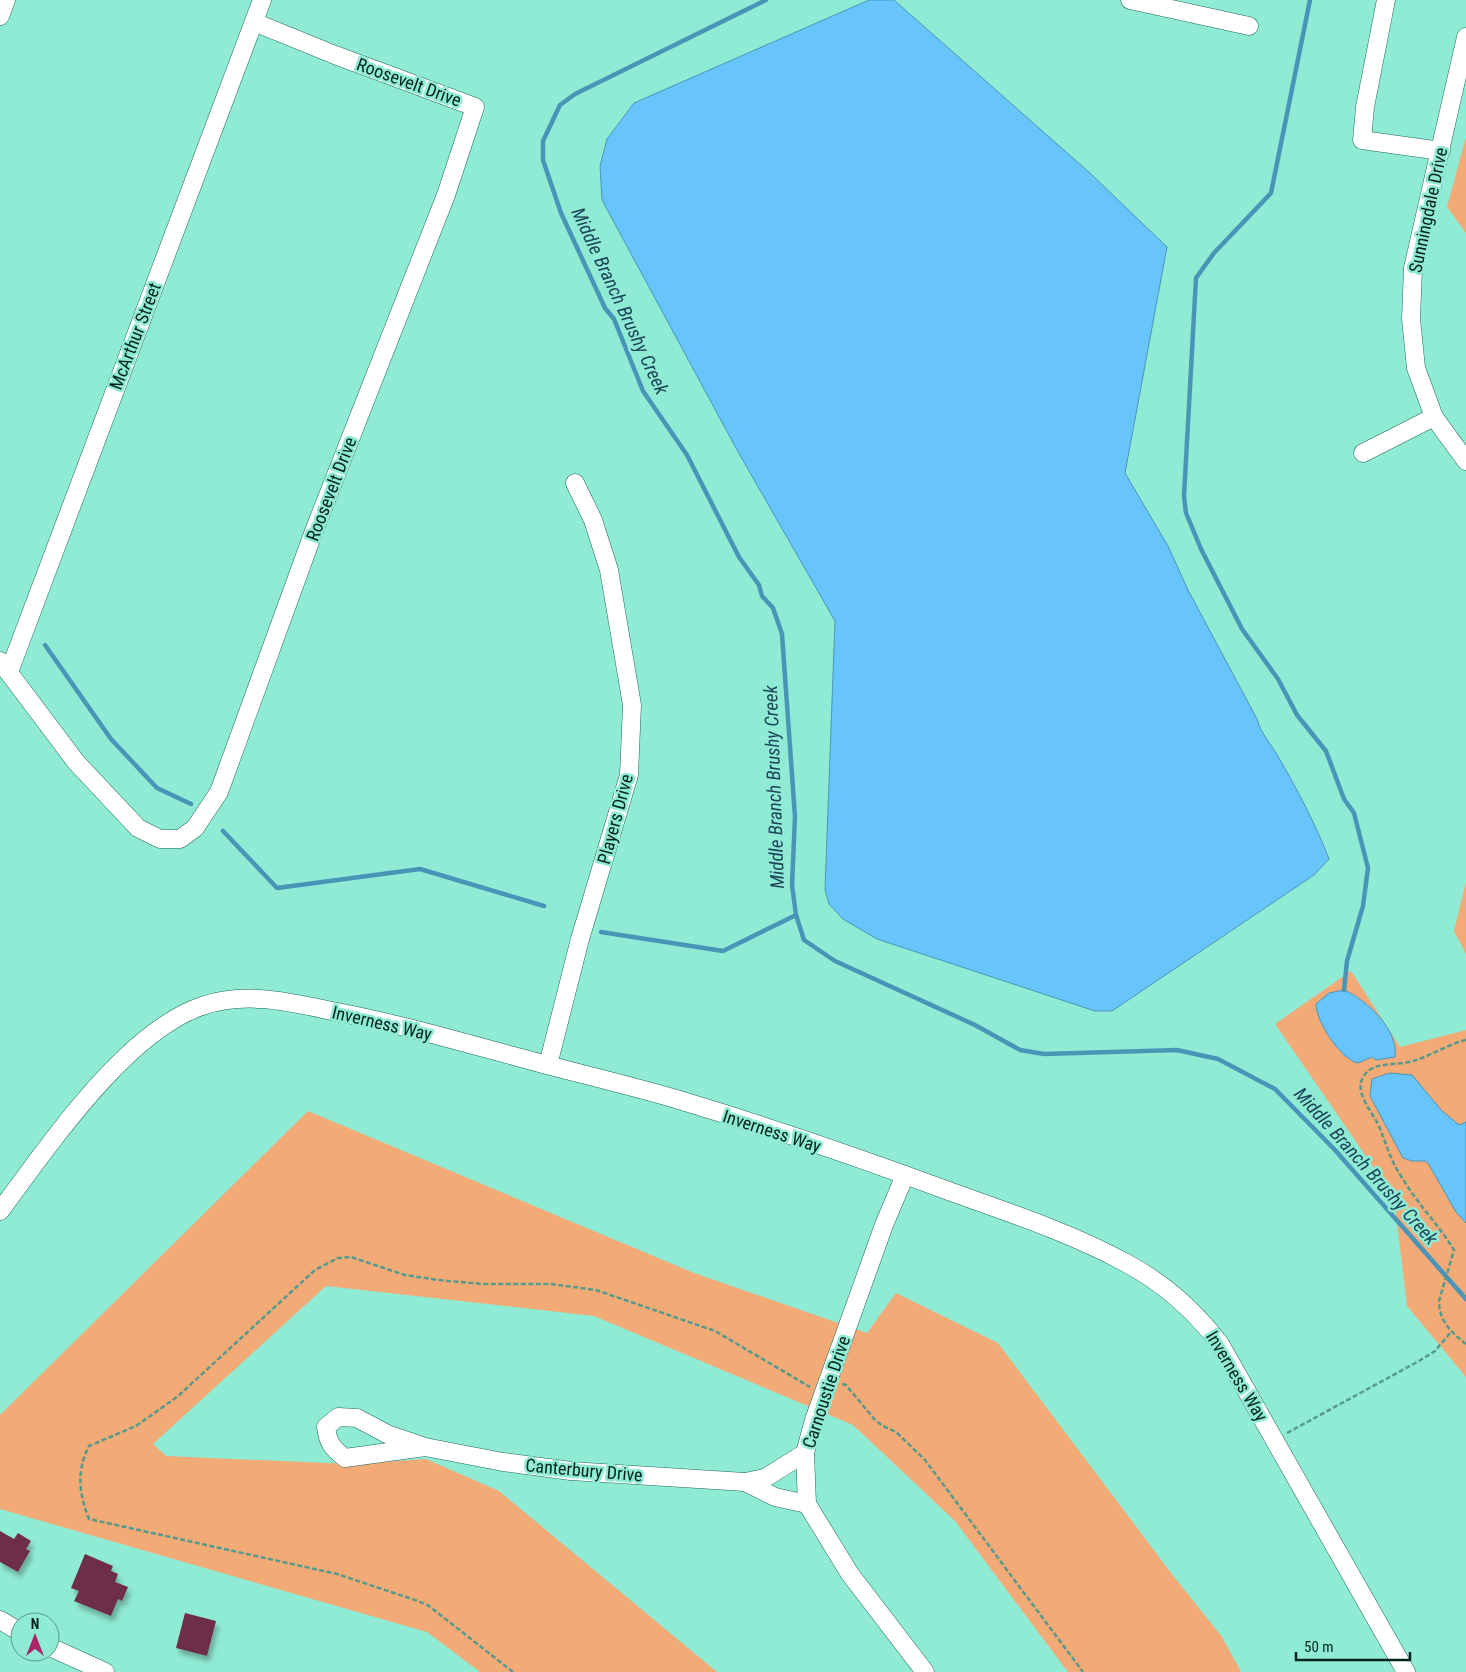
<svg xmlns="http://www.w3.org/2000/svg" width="1466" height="1672" viewBox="0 0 1466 1672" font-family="'Roboto Condensed',sans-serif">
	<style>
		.green { fill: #f2aa77 }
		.water { fill: #68c5fb; stroke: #4995b8 }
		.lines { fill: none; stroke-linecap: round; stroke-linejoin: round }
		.stream { stroke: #4995b8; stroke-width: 4.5 }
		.building { fill: #6e2f4a; filter: url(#shadow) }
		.minor-casing { stroke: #1f6859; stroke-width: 19 }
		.path { stroke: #559a8a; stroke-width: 2.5; stroke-dasharray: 5 2.5; stroke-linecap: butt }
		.minor { stroke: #fff; stroke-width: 18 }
		.labels { text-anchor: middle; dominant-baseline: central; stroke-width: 5; stroke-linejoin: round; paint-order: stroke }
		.street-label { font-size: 18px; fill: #00241d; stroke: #90ebd4 }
		.water-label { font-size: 19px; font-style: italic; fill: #1c445a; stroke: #90ebd4 }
	</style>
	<defs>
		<filter id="shadow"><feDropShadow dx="3" dy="5.5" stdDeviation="2.5" flood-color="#0004"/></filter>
	</defs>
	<rect width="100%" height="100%" fill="#90ebd4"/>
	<g class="green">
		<polygon points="1466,137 1466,233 1447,207"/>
		<polygon points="1466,882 1466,954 1454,931"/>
		<polygon points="1351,971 1400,1047 1466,1030 1466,1377 1407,1306 1394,1197 1275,1024"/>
		<polygon points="308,1111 694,1273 867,1333 896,1293 998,1343 1171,1573 1222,1637 1241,1672 1068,1672 955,1521 853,1425 594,1316 326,1286 153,1444 166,1456 351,1464 426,1459 499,1491 717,1672 480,1672 427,1632 0,1509 0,1415"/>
	</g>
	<g class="water">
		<path d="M869,0H894L1091,174L1167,247L1125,473L1168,546L1188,590L1257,719C1261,734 1272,745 1279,758C1298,791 1315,823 1329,859L1314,875L1112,1011H1095L877,939L843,919L829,904L825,890L835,621L737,450L602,200L600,166L607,139L634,103Z"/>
		<path d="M1344,990C1367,1000 1399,1030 1395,1057L1376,1060L1372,1057L1358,1063C1340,1059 1316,1021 1316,1004L1329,993Z"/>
		<polygon points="1390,1073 1412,1075 1442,1111 1459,1125 1466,1122 1466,1223 1456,1212 1428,1163 1425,1161 1412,1161 1403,1158 1370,1096 1372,1079"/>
	</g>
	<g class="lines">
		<g class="stream">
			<polyline points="766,0 575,94 560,105 543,141 543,160 561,213 605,308 614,319 643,391 687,455 739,557 759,585 762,596 773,608 782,634 795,817 792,885 796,915 804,940 835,961 975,1025 1020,1050 1044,1054 1177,1050 1218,1059 1275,1089 1335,1150 1466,1299"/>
			<polyline points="1310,0 1271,193 1214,253 1196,278 1184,496 1186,513 1201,549 1242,629 1278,679 1297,715 1326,751 1344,799 1354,813 1368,868 1363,906 1347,961 1344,990"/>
			<polyline points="45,645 111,739 157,788 191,804"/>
			<polyline points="223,831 277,888 420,869 544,906"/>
			<polyline points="601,932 723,951 796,915"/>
		</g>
	</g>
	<g class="building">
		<polygon points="0,1531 14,1539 18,1533 31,1541 26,1549 30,1551 18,1572 0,1562"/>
		<polygon points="85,1554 113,1566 111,1571 118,1574 115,1582 128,1587 122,1601 118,1599 111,1616 74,1601 79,1591 71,1588"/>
		<polygon points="185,1613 216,1621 207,1656 176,1648"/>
	</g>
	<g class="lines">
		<defs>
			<g id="minor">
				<polyline points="1130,0 1249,26"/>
				<polyline points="1386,0 1365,107 1362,140 1441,151"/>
				<polyline points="0,16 6,0"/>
				<polyline points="1466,37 1413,268 1411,319 1416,368 1434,417 1466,461"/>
				<polyline points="1363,453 1434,417"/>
				<polyline points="0,661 76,762 138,828 160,839 180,839 195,828 219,792 314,531 446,195 475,107 335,55 254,22"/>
				<polyline points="9,672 262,0"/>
				<polyline points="548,1065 580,939 629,775 632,705 609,570 593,520 575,483"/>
				<polyline points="905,1175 884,1225 814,1420 805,1453 807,1504 850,1574 925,1672"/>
				<path d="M0,1211C48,1147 125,1032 202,1006C246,991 289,1002 332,1011C396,1023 458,1041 521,1058C572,1072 624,1084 676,1099C766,1126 857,1157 946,1190C1007,1212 1069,1232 1126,1263C1164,1283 1194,1310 1220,1344L1406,1672"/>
				<path d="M425,1447L345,1458C332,1448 328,1443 326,1427L338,1417L357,1418L387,1434L425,1447L503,1462L571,1471L745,1482L765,1478L805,1453"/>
				<polyline points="745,1482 775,1497 807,1504"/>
				<polyline points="0,1620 20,1632"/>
				<polyline points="50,1647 105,1672"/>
			</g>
		</defs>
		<use href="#minor" class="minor-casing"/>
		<g class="path">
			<path d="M1466,1040C1448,1044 1431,1056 1413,1061C1399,1066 1377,1061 1366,1073C1351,1089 1371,1110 1378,1124C1386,1142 1389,1158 1401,1176C1416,1202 1438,1224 1454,1250L1439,1301C1439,1321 1451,1332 1466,1344"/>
			<polyline points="842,1384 846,1385 875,1420 883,1426 896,1432 925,1460 1083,1672"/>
			<polyline points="1287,1433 1419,1361 1435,1351 1451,1332"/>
			<path d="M513,1672L429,1606L418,1601L337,1574L89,1519C79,1493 76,1472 89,1446L136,1426L177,1397L315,1270L338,1258L351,1257L405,1275L438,1280L483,1284H551L596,1290L715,1331L810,1387"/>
		</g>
		<use href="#minor" class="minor"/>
	</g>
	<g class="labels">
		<g class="street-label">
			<text transform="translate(409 82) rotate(20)">Roosevelt Drive</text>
			<text transform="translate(1428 210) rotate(-78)">Sunningdale Drive</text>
			<text transform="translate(135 336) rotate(-69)">McArthur Street</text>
			<text transform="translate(331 489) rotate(-69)">Roosevelt Drive</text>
			<text transform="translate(615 819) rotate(-75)">Players Drive</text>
			<text transform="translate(382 1023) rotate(13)">Inverness Way</text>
			<text transform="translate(772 1131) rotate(18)">Inverness Way</text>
			<text transform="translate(1237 1376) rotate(59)">Inverness Way</text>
			<text transform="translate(826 1392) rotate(-72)">Carnoustie Drive</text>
			<text transform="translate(584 1470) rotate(5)">Canterbury Drive</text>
		</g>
		<g class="water-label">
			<text transform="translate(620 301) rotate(65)">Middle Branch Brushy Creek</text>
			<text transform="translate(774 787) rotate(-92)">Middle Branch Brushy Creek</text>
			<text transform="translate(1366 1166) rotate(48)">Middle Branch Brushy Creek</text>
		</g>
	</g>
	<g transform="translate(35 1637)"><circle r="24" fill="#90ebd4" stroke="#569b8b"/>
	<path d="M0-4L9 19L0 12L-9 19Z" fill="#ad2468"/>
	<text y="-8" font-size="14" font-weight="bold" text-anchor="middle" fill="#00241d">N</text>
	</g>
	<path d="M1296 1652v8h114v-8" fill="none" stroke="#00241d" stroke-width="2.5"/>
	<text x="1304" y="1652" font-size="15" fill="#00241d" stroke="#90ebd4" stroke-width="4" paint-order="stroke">50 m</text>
</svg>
